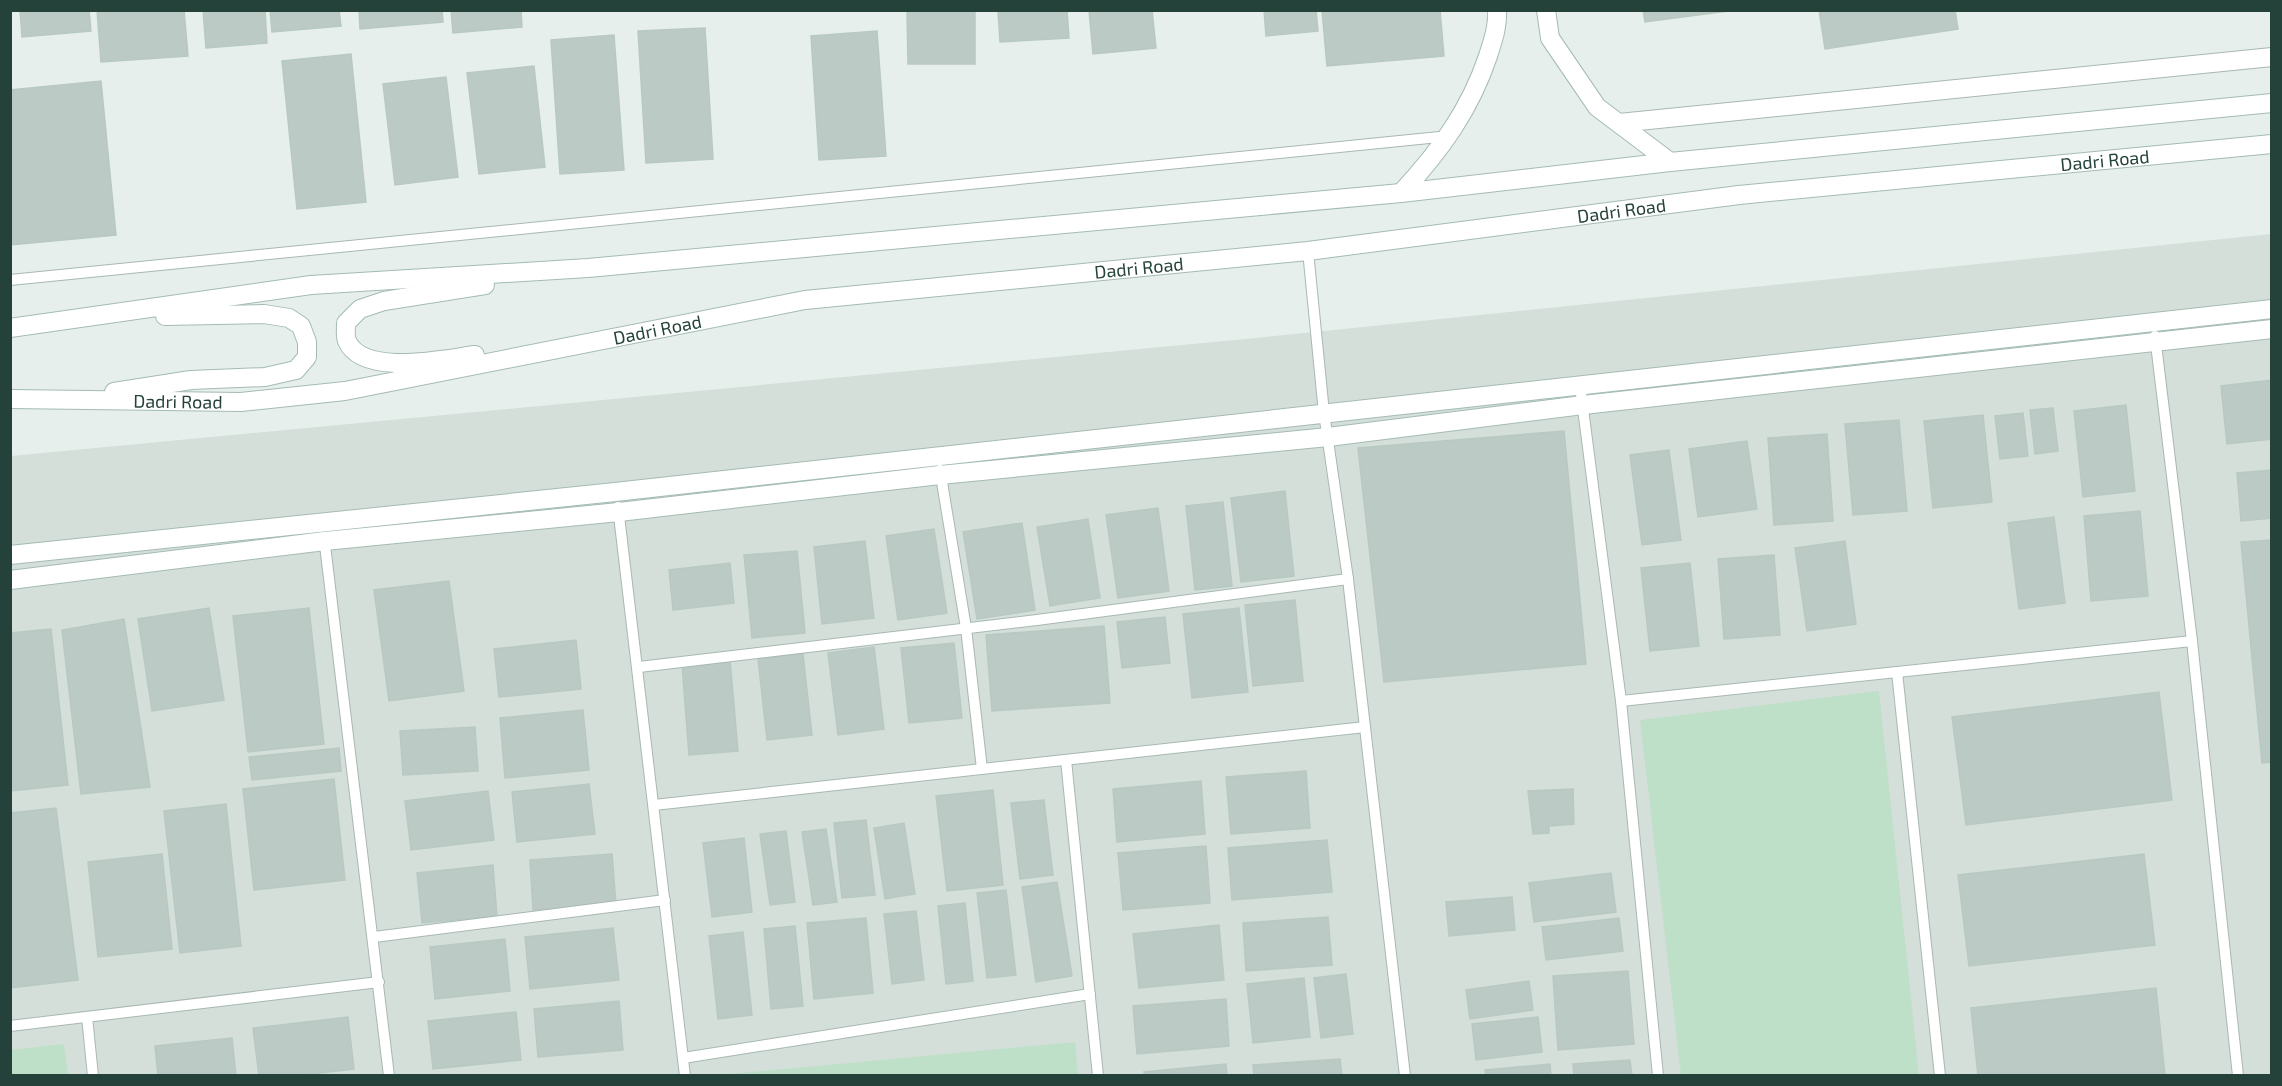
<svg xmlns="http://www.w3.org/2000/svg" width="2282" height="1086" viewBox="0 0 2282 1086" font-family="'Exo 2',sans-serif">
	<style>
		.built { fill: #d4dfda }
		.green { fill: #bfe0c8 }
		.building { fill: #bbcac4; stroke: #b8c9c2; stroke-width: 1.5 }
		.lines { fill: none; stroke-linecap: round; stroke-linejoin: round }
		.lane-casing { stroke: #a8b8b2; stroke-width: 12 }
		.street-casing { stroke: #a8b8b2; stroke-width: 20 }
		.secondary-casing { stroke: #a4bbb3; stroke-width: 20 }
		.lane { stroke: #fff; stroke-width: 10 }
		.street { stroke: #fff; stroke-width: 18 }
		.secondary { stroke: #fff; stroke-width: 18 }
		.labels { text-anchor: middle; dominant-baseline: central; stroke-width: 4.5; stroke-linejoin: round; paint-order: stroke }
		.street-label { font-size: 18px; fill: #24423a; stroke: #f7fbf9 }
	</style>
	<rect width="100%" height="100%" fill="#e6efeb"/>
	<polygon class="built" points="2271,234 2271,1075 11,1076 11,456 1256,338"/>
	<g class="green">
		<polygon points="1879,691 1919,1075 1681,1075 1640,720"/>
		<polygon points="1075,1042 1078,1075 719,1075"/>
		<polygon points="64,1044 68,1075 11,1075 11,1050"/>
	</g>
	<g class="building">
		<polygon points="20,10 89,10 91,31 22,37"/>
		<polygon points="97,10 184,10 188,56 101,62"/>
		<polygon points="203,10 265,10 267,43 206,48"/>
		<polygon points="270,10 339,10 341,26 272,32"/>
		<polygon points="359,10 442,10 443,22 360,29"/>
		<polygon points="451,10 521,10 522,27 453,33"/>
		<polygon points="907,10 975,10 975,64 908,64"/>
		<polygon points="998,10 1067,10 1069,38 1000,42"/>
		<polygon points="1089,10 1152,10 1156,48 1093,54"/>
		<polygon points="1264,10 1316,10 1318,31 1266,36"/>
		<polygon points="1322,10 1440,10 1444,56 1327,66"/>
		<polygon points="1643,10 1736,10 1645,22"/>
		<polygon points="1819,10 1955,10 1958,29 1825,49"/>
		<polygon points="705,28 713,159 646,163 638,31"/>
		<polygon points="877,31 886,156 819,160 811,36"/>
		<polygon points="614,35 624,170 560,174 551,40"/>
		<polygon points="351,54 366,202 297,209 282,61"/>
		<polygon points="534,66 545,167 479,174 467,73"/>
		<polygon points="446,77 458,177 395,185 383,84"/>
		<polygon points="101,81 116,235 10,245 10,90"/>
		<polygon points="2272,380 2272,439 2227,444 2221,386"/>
		<polygon points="2126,405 2135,491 2083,497 2074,411"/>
		<polygon points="2053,408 2058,451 2035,454 2030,410"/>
		<polygon points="2023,413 2028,456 2000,459 1995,416"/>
		<polygon points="1983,415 1992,502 1933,508 1924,421"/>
		<polygon points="1899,420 1907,511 1853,515 1845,424"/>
		<polygon points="1564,431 1586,664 1384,682 1358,448"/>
		<polygon points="1827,434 1833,521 1774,525 1768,438"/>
		<polygon points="1747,441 1757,509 1698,517 1689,449"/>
		<polygon points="1669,450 1681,540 1642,545 1630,455"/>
		<polygon points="2272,470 2272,518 2241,521 2237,473"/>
		<polygon points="1285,491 1294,576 1241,582 1231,498"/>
		<polygon points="1223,502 1232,586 1195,590 1186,506"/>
		<polygon points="1158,508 1169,591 1118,598 1106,515"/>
		<polygon points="2140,511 2148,596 2091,601 2084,516"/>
		<polygon points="2054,517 2065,603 2019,609 2008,523"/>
		<polygon points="1088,519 1100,598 1050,606 1037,527"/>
		<polygon points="1022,523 1035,610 977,619 963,532"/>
		<polygon points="934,529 947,613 898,620 886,536"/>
		<polygon points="2272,540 2272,762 2262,763 2241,542"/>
		<polygon points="865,541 874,618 822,624 814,547"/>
		<polygon points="1845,541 1856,624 1807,631 1795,548"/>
		<polygon points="797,551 805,633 752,638 744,555"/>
		<polygon points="1774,555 1780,635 1724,639 1718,559"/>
		<polygon points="730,563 734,603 673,610 669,570"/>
		<polygon points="1690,563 1699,646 1650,651 1641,568"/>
		<polygon points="449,581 464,691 389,701 374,590"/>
		<polygon points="1295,600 1303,681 1253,686 1245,605"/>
		<polygon points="209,608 224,700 152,711 138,619"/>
		<polygon points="309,608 324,744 248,752 233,616"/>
		<polygon points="1239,608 1248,692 1192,698 1183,614"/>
		<polygon points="1165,617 1170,663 1122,668 1117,622"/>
		<polygon points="124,619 150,787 81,794 62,630"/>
		<polygon points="1104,626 1110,703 992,711 986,635"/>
		<polygon points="51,629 68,785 10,791 10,633"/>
		<polygon points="576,640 581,689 499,697 494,649"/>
		<polygon points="954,643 962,718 909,723 901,648"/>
		<polygon points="874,647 884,729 838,735 828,653"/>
		<polygon points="803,654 812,735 767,740 758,659"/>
		<polygon points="730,660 738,751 689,755 682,664"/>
		<polygon points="2159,692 2172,800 1966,825 1952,717"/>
		<polygon points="583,710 589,770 505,778 500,718"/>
		<polygon points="475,727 478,771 403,775 400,731"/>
		<polygon points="339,748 341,771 252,780 249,757"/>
		<polygon points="1306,771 1310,828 1231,834 1226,777"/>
		<polygon points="334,779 345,880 254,890 243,789"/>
		<polygon points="1201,781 1205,834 1117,842 1113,789"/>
		<polygon points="589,784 595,834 517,842 512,792"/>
		<polygon points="1573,789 1574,824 1549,826 1549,833 1533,834 1528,791"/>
		<polygon points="993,790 1003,885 947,891 936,796"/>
		<polygon points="488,791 494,840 411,850 405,801"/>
		<polygon points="1044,800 1053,875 1020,879 1011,803"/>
		<polygon points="226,804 241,946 180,953 164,811"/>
		<polygon points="56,808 78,980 10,988 10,813"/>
		<polygon points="866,820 875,895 842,898 834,823"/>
		<polygon points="904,823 915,894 885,899 874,828"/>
		<polygon points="826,829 837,902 813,905 802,832"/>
		<polygon points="786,831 795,902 770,905 760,834"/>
		<polygon points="744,838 752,912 712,917 703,843"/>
		<polygon points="1327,840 1332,892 1232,900 1228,848"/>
		<polygon points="1206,846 1210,903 1123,910 1118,853"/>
		<polygon points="162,854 172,949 98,957 88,862"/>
		<polygon points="612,854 616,904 533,910 530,860"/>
		<polygon points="2144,854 2155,945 1969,966 1958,875"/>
		<polygon points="493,865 497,916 422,923 417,873"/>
		<polygon points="1611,873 1616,912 1534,922 1529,883"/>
		<polygon points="1057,882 1072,976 1036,982 1022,887"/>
		<polygon points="1006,890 1016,975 987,978 977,893"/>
		<polygon points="1512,897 1515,930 1449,936 1446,902"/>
		<polygon points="965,903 973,981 946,984 938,906"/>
		<polygon points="916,911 924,980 892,984 884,914"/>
		<polygon points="1328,917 1332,965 1246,971 1243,923"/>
		<polygon points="866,918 873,993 814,999 807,923"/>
		<polygon points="1619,918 1623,951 1546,960 1542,927"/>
		<polygon points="1219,925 1224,980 1139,988 1133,934"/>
		<polygon points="795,926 803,1006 771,1009 764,929"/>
		<polygon points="613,928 619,980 530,989 525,937"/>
		<polygon points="743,932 752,1015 718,1019 709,936"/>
		<polygon points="505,939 510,991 435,999 430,947"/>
		<polygon points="1628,971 1634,1044 1558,1050 1553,976"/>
		<polygon points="1346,974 1353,1034 1321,1038 1314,978"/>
		<polygon points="1304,978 1310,1037 1253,1043 1247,984"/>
		<polygon points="1529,981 1533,1010 1470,1019 1466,990"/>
		<polygon points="2156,988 2165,1076 1978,1076 1971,1008"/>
		<polygon points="1226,999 1229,1046 1137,1054 1133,1006"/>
		<polygon points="619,1001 623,1050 538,1057 534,1009"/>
		<polygon points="516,1012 521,1060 433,1069 428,1021"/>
		<polygon points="348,1017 354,1069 293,1076 259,1076 253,1028"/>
		<polygon points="1538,1017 1542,1052 1476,1060 1472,1024"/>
		<polygon points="232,1038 236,1076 158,1076 155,1046"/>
		<polygon points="1340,1059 1342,1076 1254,1076 1253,1065"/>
		<polygon points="1630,1060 1632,1076 1574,1076 1573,1064"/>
		<polygon points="1226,1064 1227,1076 1145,1076 1144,1072"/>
		<polygon points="1550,1064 1551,1076 1486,1076 1485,1070"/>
	</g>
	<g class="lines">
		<defs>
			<g id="lane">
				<polyline points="1308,251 1324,413 1348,579 1405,1076"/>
				<polyline points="10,280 1449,136"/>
				<polyline points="2155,336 2192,641 2238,1076"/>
				<polyline points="1580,386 1621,701 1658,1076"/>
				<polyline points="940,470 966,628 982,769"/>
				<polyline points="618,507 685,1076"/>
				<polyline points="324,537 389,1076"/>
				<polyline points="639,667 1037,620 1348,579"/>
				<polyline points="1897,672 1940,1076"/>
				<polyline points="1621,701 2192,641"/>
				<polyline points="1066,760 1098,1076"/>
				<polyline points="654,805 1365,727"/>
				<polyline points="374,937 665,900"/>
				<polyline points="87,1017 93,1076"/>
				<polyline points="10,1026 379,982"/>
				<polyline points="683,1058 1090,994"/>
			</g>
			<polyline id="street" points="1619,123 2272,57"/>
			<g id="secondary">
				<polyline points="1546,10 1550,38 1597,107 1670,162"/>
				<path d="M1401,193C1440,151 1470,110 1488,56C1493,40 1498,27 1497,10"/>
				<polyline points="10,328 311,285 588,268 1401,193 1670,162 2272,103"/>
				<path d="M475,355C444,359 363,377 347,341C345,337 346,328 346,323L360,309L384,301L485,285"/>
				<polyline points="114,392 191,380 265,377 296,370 307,357 307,342 301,326 289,318 264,314 165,316"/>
				<path id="s1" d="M10,399L241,402L345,391L805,300L1308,251L1739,195L2272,144"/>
				<polyline points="10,555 615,492 2272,309"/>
				<polyline points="10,580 325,541 619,512 940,475 1328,437 1583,405 2272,329"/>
			</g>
		</defs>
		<use href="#lane" class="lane-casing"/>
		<use href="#street" class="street-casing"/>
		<use href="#secondary" class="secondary-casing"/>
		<use href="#lane" class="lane"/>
		<use href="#street" class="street"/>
		<use href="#secondary" class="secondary"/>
	</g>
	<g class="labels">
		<g class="street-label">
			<text stroke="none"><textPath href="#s1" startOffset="2112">Dadri Road</textPath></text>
			<text stroke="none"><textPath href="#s1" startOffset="1626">Dadri Road</textPath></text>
			<text stroke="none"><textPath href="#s1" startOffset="1140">Dadri Road</textPath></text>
			<text stroke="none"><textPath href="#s1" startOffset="654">Dadri Road</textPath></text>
			<text stroke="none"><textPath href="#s1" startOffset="168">Dadri Road</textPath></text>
		</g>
	</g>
	<rect width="2282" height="1086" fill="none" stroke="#24423a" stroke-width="24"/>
</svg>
